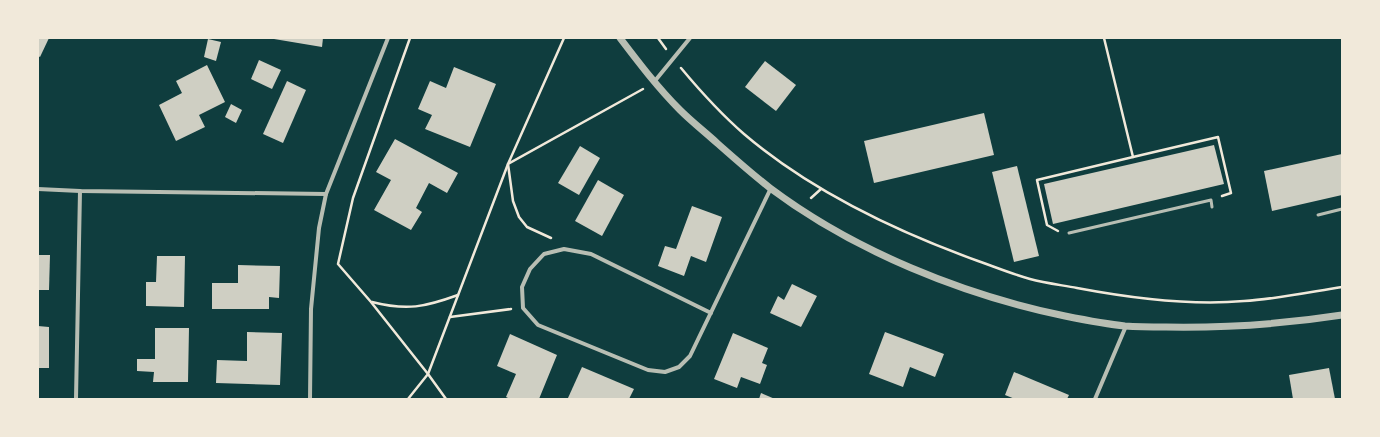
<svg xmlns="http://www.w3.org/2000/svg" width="1380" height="437" viewBox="0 0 1380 437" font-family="Karla,sans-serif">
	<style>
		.building { fill: #cfcfc3 }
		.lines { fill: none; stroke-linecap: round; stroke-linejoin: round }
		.path { stroke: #f1e9da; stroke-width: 2.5 }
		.service { stroke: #b8beb3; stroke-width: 3 }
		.minor { stroke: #b8beb3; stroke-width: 4 }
		.tertiary { stroke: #b8beb3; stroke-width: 7 }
	</style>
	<rect width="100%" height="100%" fill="#0f3d3e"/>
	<g class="building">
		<polygon points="38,38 49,38 40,57 38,56"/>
		<polygon points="268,38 323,38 322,47"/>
		<polygon points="208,39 221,42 216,61 204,57"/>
		<polygon points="259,60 281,70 272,89 251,79"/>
		<polygon points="765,61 796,85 776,111 745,87"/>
		<polygon points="207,65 225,102 199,115 205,127 176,141 159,105 182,93 176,81"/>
		<polygon points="454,67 496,84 470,147 425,129 432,115 418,109 430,81 446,88"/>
		<polygon points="287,81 306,90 283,143 263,134"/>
		<polygon points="231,104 242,110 236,123 225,117"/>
		<polygon points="984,113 994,155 874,183 864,141"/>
		<polygon points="395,139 458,173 447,193 429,183 416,208 422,212 411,230 374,210 391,180 376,172"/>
		<polygon points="1214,145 1224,184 1053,224 1044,184"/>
		<polygon points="580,146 600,158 579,195 558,183"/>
		<polygon points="1342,154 1342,195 1272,211 1264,171"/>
		<polygon points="1017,166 1039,256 1014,262 992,172"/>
		<polygon points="598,180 624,195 602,236 575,221"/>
		<polygon points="692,206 722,217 706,262 691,256 684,276 658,266 665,246 676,249"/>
		<polygon points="38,255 50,255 49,290 38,290"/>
		<polygon points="157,256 185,256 184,307 146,306 146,282 156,282"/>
		<polygon points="238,265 280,266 279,298 269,297 269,309 212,309 212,283 238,283"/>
		<polygon points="792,284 817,296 801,327 770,313 778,296 784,300"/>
		<polygon points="38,326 49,327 49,368 38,368"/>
		<polygon points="155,328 189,328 188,382 153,382 154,372 137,371 137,359 155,359"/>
		<polygon points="247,332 282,333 280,385 216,383 217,360 247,361"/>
		<polygon points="885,332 944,354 935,377 910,367 903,387 869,374"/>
		<polygon points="733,333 768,348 762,363 767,365 760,384 741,377 737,388 714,379"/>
		<polygon points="510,334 557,355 539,399 510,399 506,397 516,374 497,366"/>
		<polygon points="582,367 634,389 629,399 571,399 568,398"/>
		<polygon points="1329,368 1335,399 1293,399 1289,375"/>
		<polygon points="1014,372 1069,395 1067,399 1015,399 1005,395"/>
		<polygon points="761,393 775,399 759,399"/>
	</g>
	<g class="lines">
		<g class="path">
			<polyline points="658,38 666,49"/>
			<polyline points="1104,38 1133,157 1218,137 1231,193 1222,196"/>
			<path d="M681,68C701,92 721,114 744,134C812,192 895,231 978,261C995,267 1012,274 1030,279C1045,283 1061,285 1077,288C1130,298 1190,306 1244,301C1277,299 1310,292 1342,287"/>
			<polyline points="811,198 821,189"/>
			<polyline points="1058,231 1047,225 1037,180 1133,157"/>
			<polyline points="551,238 527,227 519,217 513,201 508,164 564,38"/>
			<path d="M372,302C407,311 425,307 458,295"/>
			<polyline points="450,317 511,309"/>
			<polyline points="408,399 428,374 371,302 338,264 353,198 410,38"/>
			<polyline points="446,399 428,374 508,164 643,89"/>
		</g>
		<g class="service">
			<polyline points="1318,215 1342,209"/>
			<polyline points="1069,233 1211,200 1212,207"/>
		</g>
		<g class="minor">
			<polyline points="654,82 690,38"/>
			<polyline points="38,189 80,191 326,194"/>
			<polyline points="711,313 591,254 564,249 544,254 530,269 522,287 523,308 538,325 648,370 665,372 679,367 690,356 771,188"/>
			<polyline points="76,399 80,191"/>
			<polyline points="310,399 311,309 319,228 326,194 388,38"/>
			<polyline points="1095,399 1126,326"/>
		</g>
		<path class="tertiary" d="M620,38C639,63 658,88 680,110C692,122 705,132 717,143C734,158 752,174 770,188C854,251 963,295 1065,316C1085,320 1105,324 1125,326C1139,327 1153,327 1166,327C1226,328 1284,324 1342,315"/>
	</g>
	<rect width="1380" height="437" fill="none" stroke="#f1e9da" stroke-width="78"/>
</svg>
